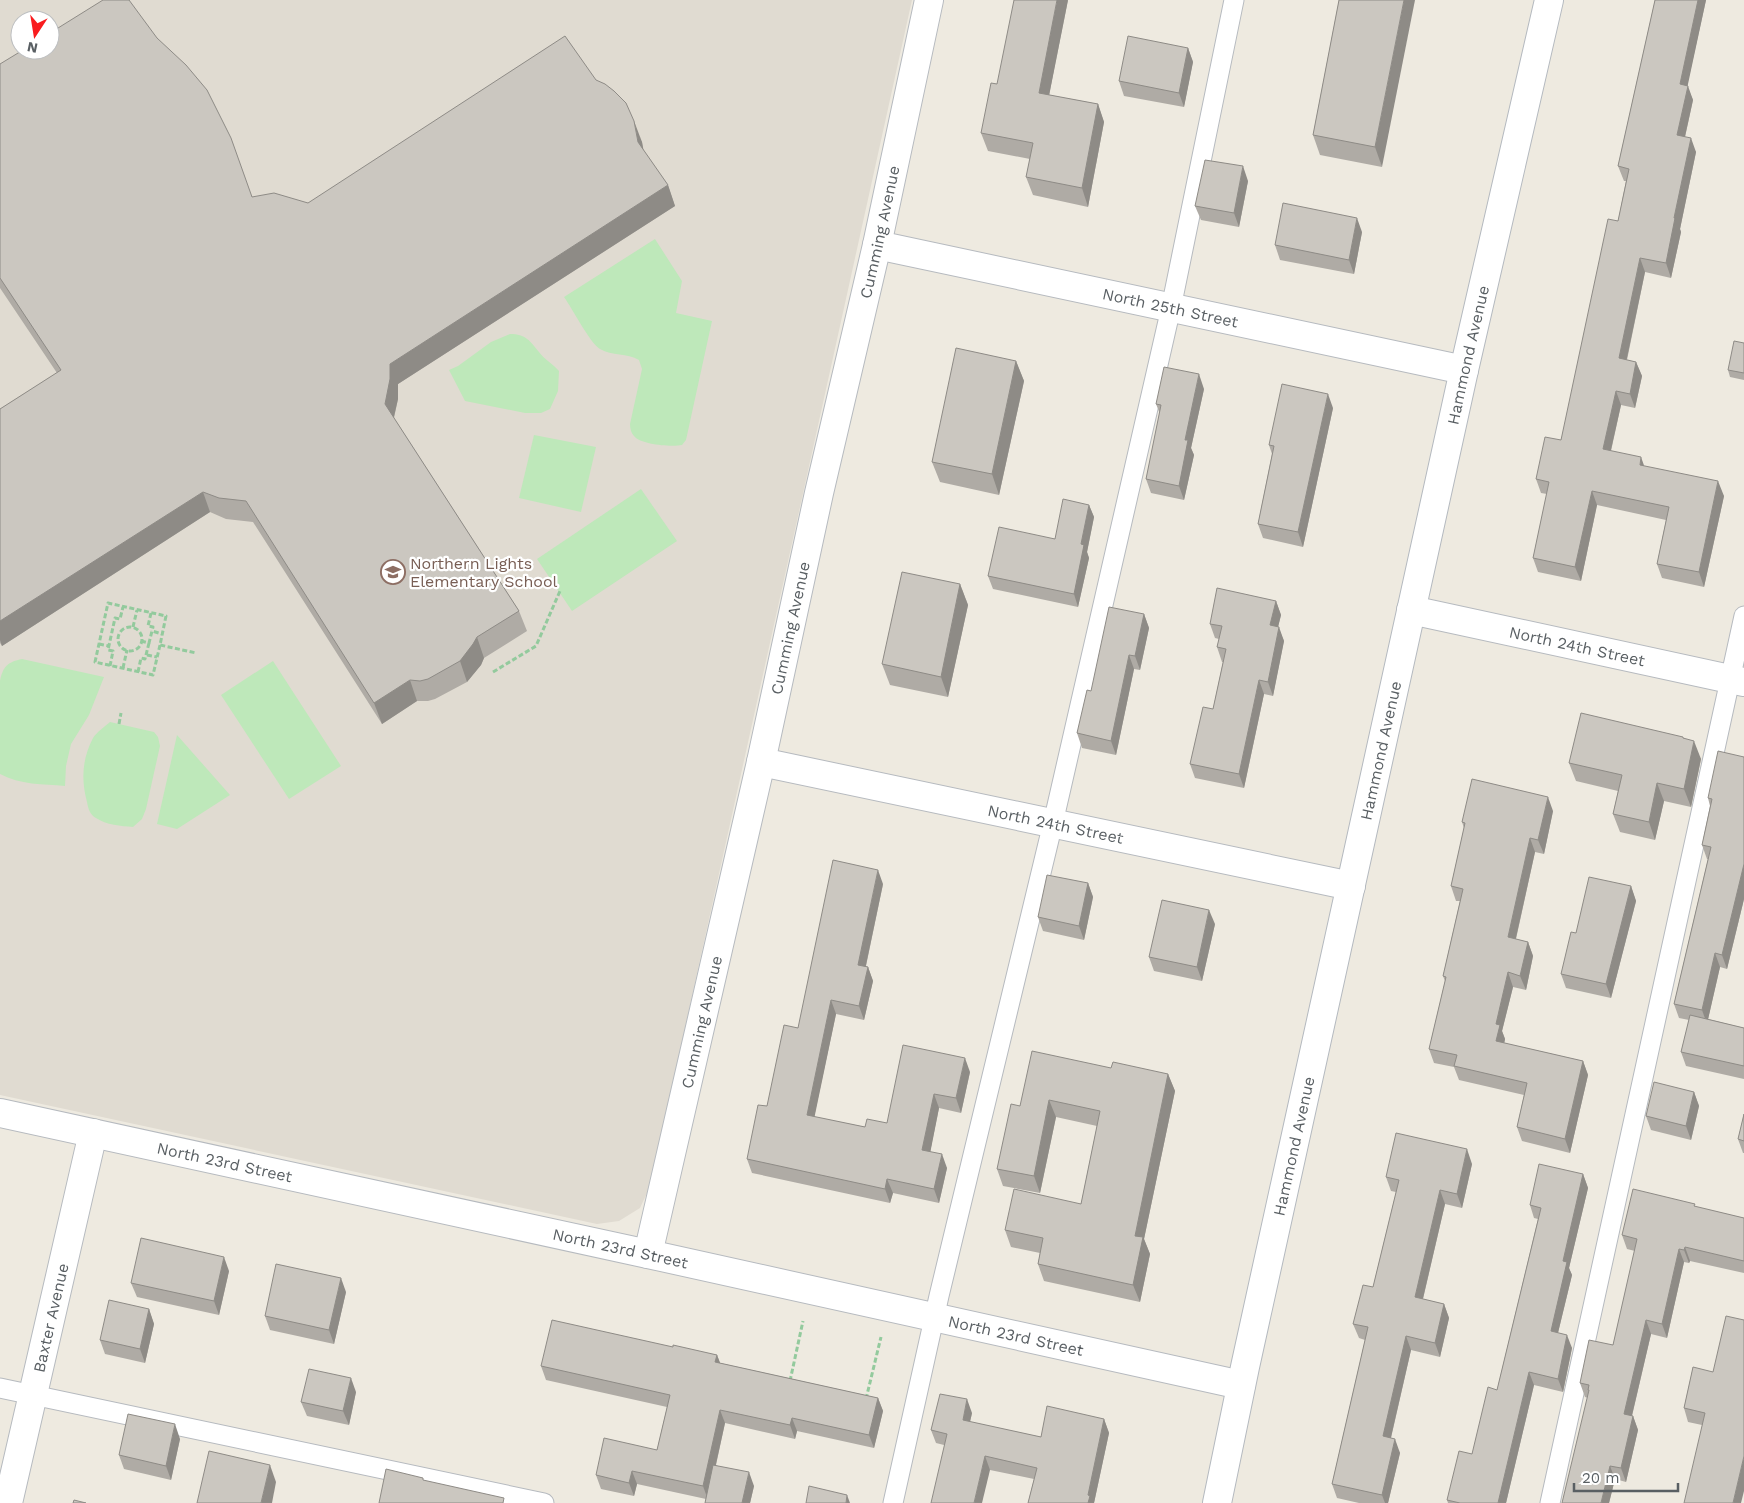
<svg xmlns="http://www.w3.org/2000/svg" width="1744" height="1503" viewBox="0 0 1744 1503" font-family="'Work Sans',sans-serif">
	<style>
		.education { fill: #e0dbd1; fill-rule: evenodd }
		.green { fill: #bee8ba }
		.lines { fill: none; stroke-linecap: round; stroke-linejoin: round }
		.lane-casing { stroke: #b6babf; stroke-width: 21 }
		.street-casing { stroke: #b6babf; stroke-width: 30 }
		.secondary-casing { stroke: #b4b9bf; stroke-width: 30 }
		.path { stroke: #93ca9d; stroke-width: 3; stroke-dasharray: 5 2.5; stroke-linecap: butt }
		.lane { stroke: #fff; stroke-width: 19 }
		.street { stroke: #fff; stroke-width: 28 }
		.secondary { stroke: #fff; stroke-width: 28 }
		.wall { fill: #afaba5 }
		.shaded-wall { fill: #8e8b86 }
		.building { fill: #cbc7c0; stroke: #8e8b86 }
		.labels { text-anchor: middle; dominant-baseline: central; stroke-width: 4.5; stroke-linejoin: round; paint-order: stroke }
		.street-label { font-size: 16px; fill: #595f63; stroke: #fff }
		.education-label { font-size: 16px; fill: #785e54; stroke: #fff; text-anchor: start }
	</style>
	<rect width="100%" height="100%" fill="#eeeae0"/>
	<path class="education" d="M0,0H912L656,1159L647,1193L640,1208L619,1221L597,1224L0,1095ZM20,20H50V50H20Z"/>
	<g class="green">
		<path d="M655,239L682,281L676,313L712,321L686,440L682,445C672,447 641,445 634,436C631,433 630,428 630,424L642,369L639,360C627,353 612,356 600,349C590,343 572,308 564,297Z"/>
		<path d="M510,334C526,334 530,341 539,352C544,359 553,364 559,371L558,391L550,409L541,413H525L465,401L449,370L458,366L491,342Z"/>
		<polygon points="534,435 596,447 581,512 519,498"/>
		<polygon points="641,489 677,541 572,611 537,559"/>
		<path d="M22,659L104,677L89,715L71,744L66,766L65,786C43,784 20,785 0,774V681C3,666 8,662 22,659Z"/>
		<polygon points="273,661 341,766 289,799 221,695"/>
		<path d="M110,722L154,732L158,737L160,746L146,809L142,819L133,827C121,826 106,825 96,818C90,815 88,808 87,802C81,780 82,759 93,738C97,732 104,727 110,722Z"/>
		<polygon points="177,735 230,795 177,829 157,824"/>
	</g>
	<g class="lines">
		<defs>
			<g id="lane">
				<polyline points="0,1388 544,1503"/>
				<polyline points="893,1503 939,1296 1053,823 1171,308 1234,0"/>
				<polyline points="1550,1503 1744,616"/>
			</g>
			<g id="street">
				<path id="s1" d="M877,245L1464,370"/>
				<path id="s2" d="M1411,610L1744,682"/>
				<path id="s3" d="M761,762L1351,886"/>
				<path id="s4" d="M0,1113L648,1254L1241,1385"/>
				<path id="s5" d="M648,1254L761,762L819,493L877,245L929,0"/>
				<path id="s6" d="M8,1503L93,1133"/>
			</g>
			<g id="secondary">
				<path id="s7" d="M1217,1503L1245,1367L1464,370L1549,0"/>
			</g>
		</defs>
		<use href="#lane" class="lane-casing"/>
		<use href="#street" class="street-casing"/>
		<use href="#secondary" class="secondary-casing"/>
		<g class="path">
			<polyline points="151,613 148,626 153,627 152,631"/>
			<polyline points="133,627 137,610"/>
			<circle cx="130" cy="639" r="12"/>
			<polyline points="141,641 149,643 152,631 162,634"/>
			<polyline points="99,644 109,646"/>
			<polyline points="160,645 153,675 95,662 108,603 166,616 160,645 196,653"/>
			<polyline points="147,655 157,657"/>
			<polyline points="110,666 113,651 108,650 115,618 120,619 123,607"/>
			<polyline points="123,668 127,650"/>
			<polyline points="138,672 141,658 145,659 149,643"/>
			<polyline points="493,672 536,646 560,591"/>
			<polyline points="119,724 121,713"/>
			<polyline points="790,1381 803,1321"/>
			<polyline points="866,1399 881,1337"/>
		</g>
		<use href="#lane" class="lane"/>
		<use href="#street" class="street"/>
		<use href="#secondary" class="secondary"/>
	</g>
	<g class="wall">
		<polygon points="1068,0 1049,95 1098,104 1104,122 1088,207 1033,195 1026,177 1030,159 988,151 981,133 997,84"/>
		<polygon points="1339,0 1382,167 1320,155 1313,135"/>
		<polygon points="1655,0 1706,0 1687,86 1693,100 1685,137 1696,152 1680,229 1681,232 1671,278 1645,272 1627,360 1636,362 1642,376 1635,408 1621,405 1611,451 1644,466 1724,496 1704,587 1662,578 1657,564 1666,520 1597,505 1581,581 1538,572 1533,558 1547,494 1541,493 1536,479 1561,440 1618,221 1626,181 1624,181 1618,166"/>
		<polygon points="1188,48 1193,62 1184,107 1124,96 1119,81"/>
		<polygon points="0,64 252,197 308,203 596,80 642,142 643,150 668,185 675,206 398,384 398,399 394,418 519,611 527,631 484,658 481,665 467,682 435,699 428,701 417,701 382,724 253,522 226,519 210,512 2,646 0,643 0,409 57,373 0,288"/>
		<polygon points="1248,181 1239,227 1201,220 1195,206"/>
		<polygon points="1362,232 1354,274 1280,260 1275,245"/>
		<polygon points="1744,343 1744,380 1730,377 1728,370"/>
		<polygon points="1016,361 1024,381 999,495 940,482 932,462"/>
		<polygon points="1204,389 1191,448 1194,455 1184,500 1151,493 1146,479 1160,414 1156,404"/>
		<polygon points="1333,408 1303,547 1263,538 1258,524 1272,454 1269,445"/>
		<polygon points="1089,505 1094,517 1087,552 1089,558 1078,607 993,589 988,576 1055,539"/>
		<polygon points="960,584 968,605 948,697 890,685 882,664"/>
		<polygon points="1276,601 1281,615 1278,627 1284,641 1273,696 1264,694 1244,788 1195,778 1190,764 1213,709 1223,662 1222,662 1217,647 1219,639 1215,638 1210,624"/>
		<polygon points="1144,614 1149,628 1140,670 1134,669 1116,755 1082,748 1077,733 1091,691"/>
		<polygon points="1684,738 1701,759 1691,807 1664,801 1655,840 1620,832 1613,814 1618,791 1576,781 1569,763"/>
		<polygon points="1744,757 1744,899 1727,969 1720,967 1708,1019 1744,1028 1744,1079 1686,1066 1681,1052 1689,1020 1679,1018 1674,1004 1708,859 1707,859 1702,845 1710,806 1708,798"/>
		<polygon points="1553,811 1544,854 1535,852 1516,939 1528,942 1533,956 1526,990 1513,987 1502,1031 1505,1039 1504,1043 1583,1061 1588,1075 1570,1153 1522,1141 1517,1127 1524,1095 1459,1080 1454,1067 1434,1063 1429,1049 1445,981 1443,976 1460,901 1456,901 1451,886 1464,828 1462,822"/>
		<polygon points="1088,883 1093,897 1084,940 1043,931 1038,917"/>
		<polygon points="883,884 866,966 868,967 873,981 864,1020 836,1014 814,1117 865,1127 887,1123 970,1072 961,1113 939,1108 930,1152 947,1168 939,1203 893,1193 890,1203 752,1173 747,1159 798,1028"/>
		<polygon points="1631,886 1636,901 1611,998 1566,988 1561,974"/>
		<polygon points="1215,924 1202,981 1154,971 1149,957"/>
		<polygon points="1111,1068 1168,1074 1175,1091 1144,1239 1150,1254 1140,1302 1044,1281 1038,1264 1040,1253 1011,1247 1005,1230 1081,1204 1097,1126 1056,1117 1040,1193 1003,1186 997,1169 1020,1106"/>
		<polygon points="1694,1092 1699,1106 1691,1140 1651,1130 1646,1116"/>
		<polygon points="1744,1114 1744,1153 1743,1153 1738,1139"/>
		<polygon points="1472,1164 1462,1208 1445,1204 1423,1299 1444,1304 1449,1318 1440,1357 1411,1350 1391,1438 1400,1453 1388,1503 1359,1503 1337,1498 1332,1484 1365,1340 1359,1338 1353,1324 1373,1287 1396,1192 1391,1191 1386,1177"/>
		<polygon points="1583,1174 1588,1188 1569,1268 1572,1275 1558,1333 1572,1348 1563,1392 1534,1385 1506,1503 1448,1503 1447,1500 1472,1454 1497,1390 1538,1219 1534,1218 1530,1205"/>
		<polygon points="1696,1207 1744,1218 1744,1273 1690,1261 1689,1263 1684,1262 1667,1338 1651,1334 1632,1416 1633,1416 1638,1430 1626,1482 1615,1479 1609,1503 1588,1398 1585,1397 1580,1383 1613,1345 1635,1251 1627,1249 1622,1235"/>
		<polygon points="229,1271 219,1315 137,1297 131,1283"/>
		<polygon points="346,1292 334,1344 270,1330 265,1316"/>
		<polygon points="149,1309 154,1324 145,1363 105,1354 100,1340"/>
		<polygon points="673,1347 717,1355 720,1363 878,1398 883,1411 874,1448 797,1431 795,1439 725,1423 716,1465 754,1486 750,1503 705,1503 706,1499 637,1484 634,1496 601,1489 596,1475 657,1450 667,1407 546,1380 541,1366"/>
		<polygon points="1693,1367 1741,1503 1702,1425 1688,1422 1684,1408"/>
		<polygon points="356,1392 349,1425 307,1416 301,1402"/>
		<polygon points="972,1413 970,1422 1041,1437 1104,1419 1109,1433 1094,1503 1028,1503 1034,1479 990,1470 944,1445 936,1443 931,1430"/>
		<polygon points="180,1439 171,1480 124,1469 119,1455"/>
	</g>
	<g class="shaded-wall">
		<polygon points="1057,0 1068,0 1046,111 1039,93"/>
		<polygon points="1404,0 1415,0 1382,167 1375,147"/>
		<polygon points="1698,0 1706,0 1685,98 1680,84"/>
		<polygon points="1188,48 1193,62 1184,107 1179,93"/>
		<polygon points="1688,86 1693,100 1682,150 1677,135"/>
		<polygon points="1098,104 1104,122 1088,207 1082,188"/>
		<polygon points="634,121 642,142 646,163 638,142"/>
		<polygon points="1691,138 1696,152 1680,229 1681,232 1671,278 1666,263 1674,218"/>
		<polygon points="1243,166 1248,181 1239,227 1234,213"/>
		<polygon points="668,185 675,206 398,384 398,399 392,425 385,404 390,364"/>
		<polygon points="1357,218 1362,232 1354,274 1349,260"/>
		<polygon points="1640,258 1645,272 1624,372 1619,358"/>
		<polygon points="1016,361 1024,381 999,495 992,474"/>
		<polygon points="1636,362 1642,376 1635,408 1630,394"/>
		<polygon points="1199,374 1204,389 1191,448 1194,455 1184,500 1179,486 1185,440"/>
		<polygon points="1616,391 1621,405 1608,463 1603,449"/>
		<polygon points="1328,394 1333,408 1303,547 1298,532"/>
		<polygon points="1641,457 1646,471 1640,465"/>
		<polygon points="1718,481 1724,496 1704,587 1699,572"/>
		<polygon points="1592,491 1597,505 1581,581 1575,567"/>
		<polygon points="203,492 210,512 2,646 0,640 0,621"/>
		<polygon points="1089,505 1094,517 1087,552 1089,558 1078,607 1074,594 1081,544"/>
		<polygon points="960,584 968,605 948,697 941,677"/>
		<polygon points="1276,601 1281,615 1275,639 1270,625"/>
		<polygon points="1144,614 1149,628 1140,670 1135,656"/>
		<polygon points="1279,627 1284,641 1273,696 1268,682"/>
		<polygon points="477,637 484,658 481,665 467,682 460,661"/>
		<polygon points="1129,655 1134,669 1116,755 1111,741"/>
		<polygon points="410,680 417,701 382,724 374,703"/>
		<polygon points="1259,680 1264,694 1244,788 1239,774"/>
		<polygon points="1694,741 1701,759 1691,807 1684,789"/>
		<polygon points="1657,783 1664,801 1655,840 1649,822"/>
		<polygon points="1548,797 1553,811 1544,854 1538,840"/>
		<polygon points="1530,838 1535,852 1513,951 1508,937"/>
		<polygon points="1744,864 1744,899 1727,969 1722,955"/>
		<polygon points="878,870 883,884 863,979 858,965"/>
		<polygon points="1088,883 1093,897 1084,940 1079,926"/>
		<polygon points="1631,886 1636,901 1611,998 1606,984"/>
		<polygon points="1209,910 1215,924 1202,981 1197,967"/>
		<polygon points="1528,942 1533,956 1526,990 1520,976"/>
		<polygon points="1715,953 1720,967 1707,1024 1702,1010"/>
		<polygon points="868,967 873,981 864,1020 859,1006"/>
		<polygon points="1508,972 1513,987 1502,1031 1505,1039 1502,1055 1496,1041 1496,1024"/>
		<polygon points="831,1000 836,1014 812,1129 807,1115"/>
		<polygon points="965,1058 970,1072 961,1113 956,1098"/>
		<polygon points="1583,1061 1588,1075 1570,1153 1565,1139"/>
		<polygon points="1168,1074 1175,1091 1144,1239 1150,1254 1140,1302 1133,1285 1135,1236"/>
		<polygon points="1694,1092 1699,1106 1691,1140 1686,1126"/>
		<polygon points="934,1094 939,1108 928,1164 922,1150"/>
		<polygon points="1049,1100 1056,1117 1040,1193 1034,1176"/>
		<polygon points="1467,1149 1472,1164 1462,1208 1457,1194"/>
		<polygon points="942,1154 947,1168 939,1203 934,1189"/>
		<polygon points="1583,1174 1588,1188 1569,1268 1572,1275 1555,1345 1551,1331 1563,1261"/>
		<polygon points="887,1179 893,1193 890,1203 885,1189"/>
		<polygon points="1440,1190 1445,1204 1420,1311 1415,1297"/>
		<polygon points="1685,1247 1690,1261 1689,1263 1684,1250"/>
		<polygon points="1679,1249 1684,1262 1667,1338 1662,1324"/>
		<polygon points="224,1257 229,1271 219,1315 214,1301"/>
		<polygon points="341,1278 346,1292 334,1344 329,1330"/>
		<polygon points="1444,1304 1449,1318 1440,1357 1435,1343"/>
		<polygon points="149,1309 154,1324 145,1363 140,1349"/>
		<polygon points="1646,1320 1651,1334 1629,1428 1624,1414"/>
		<polygon points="1567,1335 1572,1348 1563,1392 1558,1379"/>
		<polygon points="1406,1336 1411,1350 1388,1450 1383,1436"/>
		<polygon points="717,1355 722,1368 715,1362"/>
		<polygon points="1529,1372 1534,1385 1506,1503 1498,1503"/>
		<polygon points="351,1378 356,1392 349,1425 343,1411"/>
		<polygon points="878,1398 883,1411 874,1448 869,1435"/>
		<polygon points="967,1399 972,1413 967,1434 963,1420"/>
		<polygon points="720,1410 725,1423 708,1500 703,1486"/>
		<polygon points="1633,1416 1638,1430 1626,1482 1621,1468"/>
		<polygon points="792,1418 797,1431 795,1439 790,1425"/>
		<polygon points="1104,1419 1109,1433 1094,1503 1088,1503 1088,1495"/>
		<polygon points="175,1424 180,1439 171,1480 166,1466"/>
		<polygon points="1395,1439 1400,1453 1388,1503 1385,1503 1382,1495"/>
		<polygon points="985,1456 990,1470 982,1503 974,1503"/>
		<polygon points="1744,1456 1744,1491 1741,1503 1733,1503"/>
		<polygon points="270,1465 276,1482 272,1503 261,1503"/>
		<polygon points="1610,1466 1615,1479 1609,1503 1601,1503"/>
		<polygon points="632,1471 637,1484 634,1496 629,1483"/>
		<polygon points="749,1472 754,1486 750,1503 742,1503"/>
		<polygon points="847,1495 850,1503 846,1503"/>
	</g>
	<g class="building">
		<polygon points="103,0 129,0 157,38 186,65 207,90 231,138 252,197 274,193 308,203 565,36 596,80 605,84 614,91 626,103 634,121 638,142 668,185 390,364 390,379 385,404 519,611 477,637 473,644 460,661 428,679 420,681 410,680 374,703 246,501 219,498 203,492 0,621 0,409 61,370 0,278 0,64 23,50 50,50 50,33"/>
		<polygon points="1014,0 1057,0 1039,93 1098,104 1082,188 1026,177 1033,143 981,133 991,83 997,84"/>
		<polygon points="1339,0 1404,0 1375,147 1313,135"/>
		<polygon points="1655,0 1698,0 1680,84 1688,86 1677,135 1691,138 1674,218 1675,218 1666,263 1640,258 1619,358 1636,362 1630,394 1616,391 1603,449 1641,457 1640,465 1718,481 1699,572 1657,564 1669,507 1592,491 1575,567 1533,558 1549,482 1536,479 1545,437 1561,440 1608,219 1618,221 1629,169 1618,166"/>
		<polygon points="1128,36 1188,48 1179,93 1119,81"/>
		<polygon points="1205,160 1243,166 1234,213 1195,206"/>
		<polygon points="1283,203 1357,218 1349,260 1275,245"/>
		<polygon points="1734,341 1744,343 1744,373 1728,370"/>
		<polygon points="956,348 1016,361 992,474 932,462"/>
		<polygon points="1164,367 1199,374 1185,440 1188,440 1179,486 1146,479 1161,405 1156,404"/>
		<polygon points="1282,384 1328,394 1298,532 1258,524 1274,446 1269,445"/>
		<polygon points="1063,499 1089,505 1081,544 1084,545 1074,594 988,576 999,527 1055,539"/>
		<polygon points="902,572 960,584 941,677 882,664"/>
		<polygon points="1217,588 1276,601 1270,625 1279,627 1268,682 1259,680 1239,774 1190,764 1203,707 1213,709 1226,649 1217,647 1222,626 1210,624"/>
		<polygon points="1109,607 1144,614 1135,656 1129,655 1111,741 1077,733 1087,690 1091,691"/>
		<polygon points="1581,713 1683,737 1683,738 1694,741 1684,789 1657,783 1649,822 1613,814 1622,775 1569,763"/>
		<polygon points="1718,751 1744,757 1744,864 1722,955 1715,953 1702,1010 1674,1004 1711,847 1702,845 1712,799 1708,798"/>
		<polygon points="1472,779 1548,797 1538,840 1530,838 1508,937 1528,942 1520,976 1508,972 1496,1024 1500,1025 1496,1041 1583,1061 1565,1139 1517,1127 1527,1083 1454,1066 1457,1055 1429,1049 1446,977 1443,976 1463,889 1451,886 1465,823 1462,822"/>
		<polygon points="833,860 878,870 858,965 868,967 859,1006 831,1000 807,1115 865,1127 867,1119 887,1123 903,1045 965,1058 956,1098 934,1094 922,1150 942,1154 934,1189 887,1179 885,1189 747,1159 758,1105 767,1106 784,1025 798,1028"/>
		<polygon points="1047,875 1088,883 1079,926 1038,917"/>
		<polygon points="1589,877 1631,886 1606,984 1561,974 1571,932 1576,933"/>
		<polygon points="1162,900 1209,910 1197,967 1149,957"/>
		<polygon points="1690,1015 1744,1028 1744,1066 1681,1052"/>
		<polygon points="1032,1051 1111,1068 1113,1062 1168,1074 1135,1236 1143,1237 1133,1285 1038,1264 1043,1238 1005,1230 1014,1189 1081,1204 1100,1111 1049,1100 1034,1176 997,1169 1011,1104 1020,1106"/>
		<polygon points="1654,1082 1694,1092 1686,1126 1646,1116"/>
		<polygon points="1744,1114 1744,1141 1738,1139"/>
		<polygon points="1396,1133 1467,1149 1457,1194 1440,1190 1415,1297 1444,1304 1435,1343 1406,1336 1383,1436 1395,1439 1382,1495 1332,1484 1368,1327 1353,1324 1363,1285 1373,1287 1399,1180 1386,1177"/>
		<polygon points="1539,1164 1583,1174 1563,1261 1567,1262 1551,1331 1567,1335 1558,1379 1529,1372 1498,1503 1460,1503 1447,1500 1459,1451 1472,1454 1488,1387 1497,1390 1541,1208 1530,1205"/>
		<polygon points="1633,1189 1695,1204 1694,1206 1744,1218 1744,1261 1685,1247 1684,1250 1679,1249 1662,1324 1646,1320 1624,1414 1633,1416 1621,1468 1610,1466 1601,1503 1562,1503 1589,1390 1588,1390 1589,1385 1580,1383 1589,1340 1613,1345 1637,1239 1622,1235"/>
		<polygon points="141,1238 224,1257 214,1301 131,1283"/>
		<polygon points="276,1264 341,1278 329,1330 265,1316"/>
		<polygon points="109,1300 149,1309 140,1349 100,1340"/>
		<polygon points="1726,1316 1744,1320 1744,1456 1733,1503 1684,1503 1705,1413 1684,1408 1693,1367 1713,1372"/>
		<polygon points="552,1320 673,1347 673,1345 717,1355 715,1362 878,1398 869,1435 792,1418 790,1425 720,1410 703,1486 632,1471 629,1483 596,1475 604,1438 657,1450 670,1395 541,1366"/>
		<polygon points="309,1369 351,1378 343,1411 301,1402"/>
		<polygon points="940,1394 967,1399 963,1420 1041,1437 1047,1406 1104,1419 1088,1495 1090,1496 1088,1503 1028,1503 1037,1468 985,1456 974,1503 931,1503 947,1434 931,1430"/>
		<polygon points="128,1414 175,1424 166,1466 119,1455"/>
		<polygon points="209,1451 270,1465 261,1503 197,1503"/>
		<polygon points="713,1465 749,1472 742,1503 705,1503"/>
		<polygon points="386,1469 423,1478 423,1480 504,1498 503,1503 379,1503"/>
		<polygon points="809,1486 847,1495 846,1503 806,1503"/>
		<polygon points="74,1500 86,1503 73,1503"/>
	</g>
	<defs>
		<symbol id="school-ring" viewBox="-11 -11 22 22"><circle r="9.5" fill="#fff" stroke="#8d6e63" stroke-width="1.5"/><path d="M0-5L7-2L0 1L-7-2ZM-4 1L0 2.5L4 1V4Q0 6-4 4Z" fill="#8d6e63"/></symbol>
	</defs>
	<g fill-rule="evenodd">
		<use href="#school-ring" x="379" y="558" width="28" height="28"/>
	</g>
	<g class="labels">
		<g class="street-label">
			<text stroke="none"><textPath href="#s5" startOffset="1048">Cumming Avenue</textPath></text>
			<text stroke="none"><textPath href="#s1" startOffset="300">North 25th Street</textPath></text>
			<text stroke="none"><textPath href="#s7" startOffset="1175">Hammond Avenue</textPath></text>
			<text stroke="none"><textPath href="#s5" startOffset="642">Cumming Avenue</textPath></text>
			<text stroke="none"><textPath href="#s2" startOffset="170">North 24th Street</textPath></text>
			<text stroke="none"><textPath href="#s7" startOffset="770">Hammond Avenue</textPath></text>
			<text stroke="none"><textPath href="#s3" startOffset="301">North 24th Street</textPath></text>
			<text stroke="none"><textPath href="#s5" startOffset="238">Cumming Avenue</textPath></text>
			<text stroke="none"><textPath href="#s7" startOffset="365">Hammond Avenue</textPath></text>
			<text stroke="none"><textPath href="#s4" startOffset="230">North 23rd Street</textPath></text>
			<text stroke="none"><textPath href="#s4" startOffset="635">North 23rd Street</textPath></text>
			<text stroke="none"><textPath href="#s6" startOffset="190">Baxter Avenue</textPath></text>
			<text stroke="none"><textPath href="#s4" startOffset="1040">North 23rd Street</textPath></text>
		</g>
		<g class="education-label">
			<text x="410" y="563">Northern Lights<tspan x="410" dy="18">Elementary School</tspan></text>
		</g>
	</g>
	<g transform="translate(35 35) rotate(192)"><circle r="24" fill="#ffffff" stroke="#bdbfc1"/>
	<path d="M0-4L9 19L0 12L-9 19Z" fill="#f91c1f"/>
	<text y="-8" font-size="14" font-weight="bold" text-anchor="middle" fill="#595f63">N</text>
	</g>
	<path d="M1574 1483v8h104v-8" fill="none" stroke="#595f63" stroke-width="2.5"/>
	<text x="1582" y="1483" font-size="15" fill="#595f63" stroke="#ffffff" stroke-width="4" paint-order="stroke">20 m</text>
</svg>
